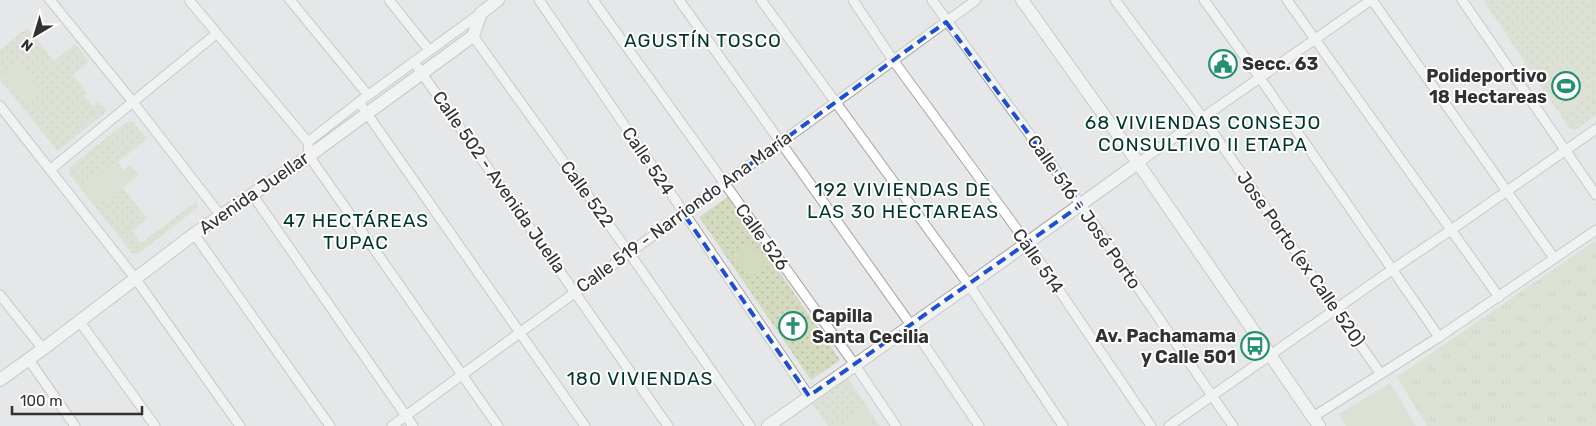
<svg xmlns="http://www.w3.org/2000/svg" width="1596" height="426" viewBox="0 0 1596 426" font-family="Rubik,sans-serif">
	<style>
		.grass { fill: url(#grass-tufts) }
		.park { fill: url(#park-dots) }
		.pitch { fill: #d3dabe }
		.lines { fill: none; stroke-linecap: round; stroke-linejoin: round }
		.street-casing { stroke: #a4a4a6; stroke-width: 11 }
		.secondary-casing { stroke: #a4a4a6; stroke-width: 14 }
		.street { stroke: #fff; stroke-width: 9 }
		.secondary { stroke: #fff; stroke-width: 12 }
		.marked { fill: none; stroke: #1d4ed8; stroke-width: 4; stroke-dasharray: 10 6; stroke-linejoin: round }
		.labels { text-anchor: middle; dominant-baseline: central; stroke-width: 4; stroke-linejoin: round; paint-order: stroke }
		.poi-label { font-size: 18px; font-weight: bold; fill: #313132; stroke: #fff; text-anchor: start }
		.street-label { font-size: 18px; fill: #313132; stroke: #fff }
		.neighbourhood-label { font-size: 19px; letter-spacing: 1px; fill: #003626; stroke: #fff }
	</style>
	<defs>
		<pattern id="grass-tufts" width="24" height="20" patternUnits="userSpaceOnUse" patternTransform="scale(1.25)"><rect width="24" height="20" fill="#d3dabe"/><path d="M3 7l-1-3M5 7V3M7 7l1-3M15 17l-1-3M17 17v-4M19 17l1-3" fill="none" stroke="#b6bca4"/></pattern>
		<pattern id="park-dots" width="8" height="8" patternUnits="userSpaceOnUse" patternTransform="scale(1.25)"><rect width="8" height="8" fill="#d3dabe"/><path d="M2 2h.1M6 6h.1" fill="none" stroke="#b6bca4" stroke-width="1.8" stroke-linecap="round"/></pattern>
	</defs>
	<rect width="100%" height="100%" fill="#e6e7e8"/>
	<polygon class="grass" points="1596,240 1596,426 1427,426 1397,377"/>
	<g class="park">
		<polygon points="1483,0 1596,0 1596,115 1575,130 1569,128"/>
		<polygon points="27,28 54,61 75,44 89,61 73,75 88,94 84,96 93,106 99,101 107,111 58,151 0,80 0,50"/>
		<polygon points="128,121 134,123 147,139 118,162 124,170 131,165 139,175 123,188 147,219 132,231 141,243 197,201 197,208 138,254 132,253 69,174 69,167"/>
		<polygon points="728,197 840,360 811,380 699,217"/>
		<polygon points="848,378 880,426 828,426 810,401"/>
	</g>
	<g class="pitch">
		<polygon points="16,62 40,91 26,103 2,74"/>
		<polygon points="1565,64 1587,94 1568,109 1545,78"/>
		<polygon points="116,162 130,180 98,206 84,187"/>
		<polygon points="748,243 767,268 753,279 734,254"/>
		<polygon points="1390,383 1416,426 1346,426 1339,414"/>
		<polygon points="861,408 874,426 850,426 845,419"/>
	</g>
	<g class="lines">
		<defs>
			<g id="street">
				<polyline points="50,0 133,102 221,216"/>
				<polyline points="189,0 308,142"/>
				<polyline points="290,0 368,95"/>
				<polyline points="389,0 429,50"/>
				<polyline points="539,0 809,396"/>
				<polyline points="593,0 855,365 896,426"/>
				<polyline points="679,0 911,325 979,426"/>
				<polyline points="761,0 969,285 1063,426"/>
				<polyline points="853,0 893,60 1027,243 1151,426"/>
				<polyline points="932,0 1081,205 1233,426"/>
				<polyline points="1115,0 1203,118 1380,373"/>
				<polyline points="1204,0 1260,78 1439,337"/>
				<polyline points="1287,0 1499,297"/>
				<polyline points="1372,0 1554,258"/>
				<polyline points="1462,0 1596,195"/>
				<polyline points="473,36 630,254 750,426"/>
				<polyline points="414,62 668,426"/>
				<polyline points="359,102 585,426"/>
				<polyline points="0,106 135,278 240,426"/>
				<polyline points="308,142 309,156 498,426"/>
				<polyline points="308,142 359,102 481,13"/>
				<polyline points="1138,163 1371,0"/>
				<polyline points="51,169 216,34"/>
				<polyline points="252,194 413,426"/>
				<polyline points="194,234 330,426"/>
				<polyline points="0,295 43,349"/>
				<polyline points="80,322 155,426"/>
				<polyline points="29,360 75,426"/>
				<polyline points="1313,417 1439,337 1596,230"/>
				<polyline points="392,426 976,0"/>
				<polyline points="1169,426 1393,269 1451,230 1596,129"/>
			</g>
			<g id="secondary">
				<polyline points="1022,0 1138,163 1319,426"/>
				<polyline points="0,380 43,349 194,234 309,156 473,36 481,13 498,0"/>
				<polyline points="768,426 969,285 1138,163"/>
			</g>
		</defs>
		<use href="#street" class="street-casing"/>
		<use href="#secondary" class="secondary-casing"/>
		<use href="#street" class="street"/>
		<use href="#secondary" class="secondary"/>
	</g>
	<path d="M0 0H1596V426H0ZM946,22L1081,205L809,396L683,213Z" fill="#e6e7e8" fill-opacity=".55" fill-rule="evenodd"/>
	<path class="marked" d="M946,22L1081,205L809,396L683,213Z"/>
	<defs>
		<symbol id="civic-ring" viewBox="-11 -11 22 22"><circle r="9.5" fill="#fff" stroke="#24906f" stroke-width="1.5"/><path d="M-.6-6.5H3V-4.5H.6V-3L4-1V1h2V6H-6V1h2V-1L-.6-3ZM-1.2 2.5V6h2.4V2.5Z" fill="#24906f"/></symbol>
		<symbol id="stadium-ring" viewBox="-11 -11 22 22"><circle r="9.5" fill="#fff" stroke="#24906f" stroke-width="1.5"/><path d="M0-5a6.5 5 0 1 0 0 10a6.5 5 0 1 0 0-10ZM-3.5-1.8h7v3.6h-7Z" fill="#24906f"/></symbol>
		<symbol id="church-ring" viewBox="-11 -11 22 22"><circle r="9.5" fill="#fff" stroke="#24906f" stroke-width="1.5"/><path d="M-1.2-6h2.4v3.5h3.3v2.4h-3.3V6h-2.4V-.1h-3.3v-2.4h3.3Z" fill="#24906f"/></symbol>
		<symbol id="bus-ring" viewBox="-11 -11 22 22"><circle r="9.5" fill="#fff" stroke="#24906f" stroke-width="1.5"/><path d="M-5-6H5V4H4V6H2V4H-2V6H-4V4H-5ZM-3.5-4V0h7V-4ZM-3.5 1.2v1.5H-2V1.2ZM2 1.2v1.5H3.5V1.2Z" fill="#24906f"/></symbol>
	</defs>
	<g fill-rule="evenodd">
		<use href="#civic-ring" x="1207" y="48" width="32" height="32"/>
		<use href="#stadium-ring" x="1550" y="70" width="32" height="32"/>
		<use href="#church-ring" x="777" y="310" width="32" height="32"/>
		<use href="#bus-ring" x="1239" y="330" width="32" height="32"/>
	</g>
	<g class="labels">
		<g class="poi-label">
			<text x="1242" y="64">Secc. 63</text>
			<text x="1547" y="76" text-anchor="end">Polideportivo<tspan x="1547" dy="21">18 Hectareas</tspan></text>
			<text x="812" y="316">Capilla<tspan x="812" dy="21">Santa Cecilia</tspan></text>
			<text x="1236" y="336" text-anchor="end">Av. Pachamama<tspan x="1236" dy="21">y Calle 501</tspan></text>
		</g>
		<g class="street-label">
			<text transform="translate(648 161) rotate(56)">Calle 524</text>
			<text transform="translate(499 182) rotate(55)">Calle 502 - Avenida Juella</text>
			<text transform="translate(254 193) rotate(-35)">Avenida Juellar</text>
			<text transform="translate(587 194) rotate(54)">Calle 522</text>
			<text transform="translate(684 212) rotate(-36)">Calle 519 - Narriondo Ana María</text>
			<text transform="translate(1084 212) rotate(55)">Calle 516 - José Porto</text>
			<text transform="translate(762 237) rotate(54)">Calle 526</text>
			<text transform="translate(1301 259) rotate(55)">Jose Porto (ex Calle 520)</text>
			<text transform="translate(1038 261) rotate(55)">Calle 514</text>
		</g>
		<g class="neighbourhood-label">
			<text x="703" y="40">AGUSTÍN TOSCO</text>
			<text x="1203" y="122">68 VIVIENDAS CONSEJO<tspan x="1203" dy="22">CONSULTIVO II ETAPA</tspan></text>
			<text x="903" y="189">192 VIVIENDAS DE<tspan x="903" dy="22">LAS 30 HECTAREAS</tspan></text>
			<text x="356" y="220">47 HECTÁREAS<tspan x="356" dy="22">TUPAC</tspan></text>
			<text x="640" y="378">180 VIVIENDAS</text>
		</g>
	</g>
	<g transform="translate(35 35) rotate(218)" stroke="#ffffff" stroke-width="4" paint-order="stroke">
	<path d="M0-4L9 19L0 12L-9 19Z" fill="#313132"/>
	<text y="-8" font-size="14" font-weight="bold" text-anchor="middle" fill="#313132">N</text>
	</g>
	<path d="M12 406v8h130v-8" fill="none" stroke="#313132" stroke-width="2.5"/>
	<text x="20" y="406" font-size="15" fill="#313132" stroke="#ffffff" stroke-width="4" paint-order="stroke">100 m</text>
</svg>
